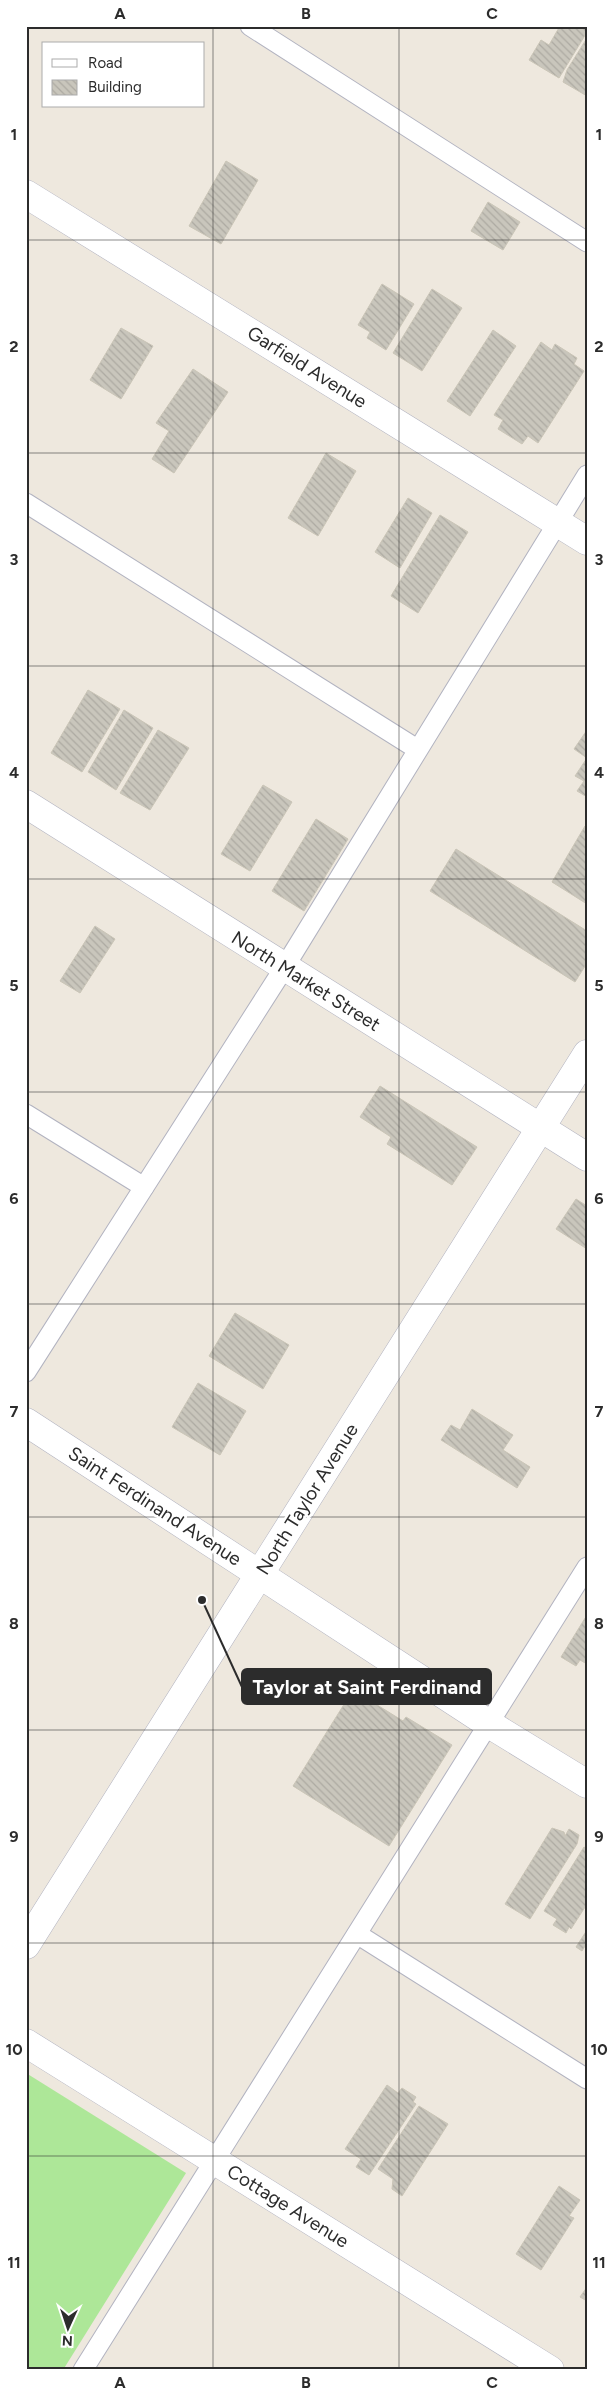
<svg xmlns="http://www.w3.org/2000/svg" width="613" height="2396" viewBox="0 0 613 2396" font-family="Figtree,sans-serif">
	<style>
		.grass { fill: #ade798 }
		.building { fill: url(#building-back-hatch); stroke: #cac5b7 }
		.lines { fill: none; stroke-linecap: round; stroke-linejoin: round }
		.lane-casing { stroke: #b2b3c0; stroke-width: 21 }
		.street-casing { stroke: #b2b3c0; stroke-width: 29 }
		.secondary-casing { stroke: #b2b3c0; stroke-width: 29 }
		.lane { stroke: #fff; stroke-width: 19 }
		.street { stroke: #fff; stroke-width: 28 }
		.secondary { stroke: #fff; stroke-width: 28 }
		.grid { fill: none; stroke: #2c2c2c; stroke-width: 1; stroke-opacity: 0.55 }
		.labels { text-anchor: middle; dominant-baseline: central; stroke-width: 5; stroke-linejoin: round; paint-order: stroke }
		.street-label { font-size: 19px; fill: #2c2c2c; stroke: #fff }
		.leader { fill: none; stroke: #2c2c2c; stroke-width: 2 }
		.callout-dot { fill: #2c2c2c; stroke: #fff; stroke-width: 2 }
		.callout { fill: #2c2c2c; stroke: #2c2c2c; stroke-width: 2 }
		.callout-label { font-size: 20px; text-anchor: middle; font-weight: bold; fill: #fff }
		.neatline { fill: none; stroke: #2c2c2c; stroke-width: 2 }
		.grid-label { font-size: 16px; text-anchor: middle; font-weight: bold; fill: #2c2c2c }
	</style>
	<defs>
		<pattern id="building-back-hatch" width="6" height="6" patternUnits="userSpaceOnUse" patternTransform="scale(1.25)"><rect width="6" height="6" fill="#c9c6bc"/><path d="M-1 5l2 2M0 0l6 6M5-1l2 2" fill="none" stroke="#adaaa2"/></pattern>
	</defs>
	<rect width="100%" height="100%" fill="#eee8de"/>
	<polygon class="grass" points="26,2073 186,2173 63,2370 26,2370"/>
	<g class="building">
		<polygon points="560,26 587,26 587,32 559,78 529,60 541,40 549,45"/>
		<polygon points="587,38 587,96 563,82 567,70"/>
		<polygon points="226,161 258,180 221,244 189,226"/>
		<polygon points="488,202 520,222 503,250 471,231"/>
		<polygon points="382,284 414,304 386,350 367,338 370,332 358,325"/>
		<polygon points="432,289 462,308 422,371 393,353"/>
		<polygon points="121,328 153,346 121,399 90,380"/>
		<polygon points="493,330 516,346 470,416 447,401"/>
		<polygon points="541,342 552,350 555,344 577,358 574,364 584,371 538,443 528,436 522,444 498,429 503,420 494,415"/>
		<polygon points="193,369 228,392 174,473 152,459 169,431 156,423"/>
		<polygon points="326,453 356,471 318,536 288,518"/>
		<polygon points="408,498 432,513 400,568 375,552"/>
		<polygon points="440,515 468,532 418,613 391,596"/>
		<polygon points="88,690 120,709 82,772 51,753"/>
		<polygon points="124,710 153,728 116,790 88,772"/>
		<polygon points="158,730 189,748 150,810 120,793"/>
		<polygon points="587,730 587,797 577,791 584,781 575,776 587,758 574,749"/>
		<polygon points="263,785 292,802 250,871 221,854"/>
		<polygon points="316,819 348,839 304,911 272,891"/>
		<polygon points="585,826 587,827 587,904 552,882"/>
		<polygon points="456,849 587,931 587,963 575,982 430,891"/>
		<polygon points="95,926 115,939 80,993 60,981"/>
		<polygon points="380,1086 477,1147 452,1185 387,1144 391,1137 360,1117"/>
		<polygon points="576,1199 587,1206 587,1249 556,1229"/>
		<polygon points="235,1313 289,1345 263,1389 209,1356"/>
		<polygon points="198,1383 246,1411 220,1455 172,1427"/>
		<polygon points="472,1409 513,1435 503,1450 530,1467 517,1488 441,1440 451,1425 460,1430"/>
		<polygon points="587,1615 587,1664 580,1660 576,1666 561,1657"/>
		<polygon points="353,1690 403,1721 406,1717 452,1745 389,1846 293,1786"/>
		<polygon points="552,1828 564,1832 565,1836 569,1829 579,1835 577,1844 530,1919 505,1904"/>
		<polygon points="584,1847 587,1849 587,1904 571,1929 569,1927 566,1933 553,1925 557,1919 544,1911"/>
		<polygon points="587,1930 587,1947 585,1946 582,1951 576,1947"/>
		<polygon points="387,2085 398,2093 402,2088 416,2097 413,2102 416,2104 369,2175 356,2167 361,2159 345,2149"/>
		<polygon points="419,2106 448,2124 402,2196 392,2189 393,2179 378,2169"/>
		<polygon points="559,2186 580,2200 569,2216 574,2218 541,2270 516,2254"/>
		<polygon points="587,2287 587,2301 580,2297"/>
	</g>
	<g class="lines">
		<defs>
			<g id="lane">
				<polyline points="250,26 587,242"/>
				<polyline points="26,503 417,749"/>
				<polyline points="26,1114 144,1187"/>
				<polyline points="26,1372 284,968 587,475"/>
				<polyline points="357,1934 587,2079"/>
				<polyline points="83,2370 587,1567"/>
			</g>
			<g id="street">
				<polyline points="26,194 587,541"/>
				<polyline points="26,804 587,1157"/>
				<polyline points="26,1422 489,1724 587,1784"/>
				<polyline points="26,2043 550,2370"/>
			</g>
			<polyline id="secondary" points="26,1945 587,1054"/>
		</defs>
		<use href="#lane" class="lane-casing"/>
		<use href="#street" class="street-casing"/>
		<use href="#secondary" class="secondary-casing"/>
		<use href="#lane" class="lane"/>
		<use href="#street" class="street"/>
		<use href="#secondary" class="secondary"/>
	</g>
	<path class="grid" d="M213,26V2370M399,26V2370M26,240H587M26,453H587M26,666H587M26,879H587M26,1092H587M26,1304H587M26,1517H587M26,1730H587M26,1943H587M26,2156H587"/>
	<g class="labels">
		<g class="street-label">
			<text transform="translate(307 367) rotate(32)">Garfield Avenue</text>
			<text transform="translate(306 981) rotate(32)">North Market Street</text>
			<text transform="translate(307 1499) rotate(-58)">North Taylor Avenue</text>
			<text transform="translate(155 1506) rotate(33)">Saint Ferdinand Avenue</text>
			<text transform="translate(288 2206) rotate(32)">Cottage Avenue</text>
		</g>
	</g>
	<path class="leader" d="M202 1600L242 1687"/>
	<circle class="callout-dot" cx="202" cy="1600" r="5"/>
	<rect class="callout" x="242" y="1669" width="249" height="35" rx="5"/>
	<g class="callout-label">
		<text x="367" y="1694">Taylor at Saint Ferdinand</text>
	</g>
	<rect width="613" height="2396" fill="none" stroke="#ffffff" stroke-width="55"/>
	<rect x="42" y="42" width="162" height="65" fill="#ffffff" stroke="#ababab"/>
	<rect x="52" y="59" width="25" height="8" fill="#ffffff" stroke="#ababab"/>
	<text x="88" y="68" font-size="15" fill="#2c2c2c">Road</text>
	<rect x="52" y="80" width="25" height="15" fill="url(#building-back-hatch)" stroke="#ababab"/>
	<text x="88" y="92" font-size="15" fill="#2c2c2c">Building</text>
	<g transform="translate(68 2328) rotate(183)" stroke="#ffffff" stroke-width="4" paint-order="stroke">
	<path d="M0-4L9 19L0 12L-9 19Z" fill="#2c2c2c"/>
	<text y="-8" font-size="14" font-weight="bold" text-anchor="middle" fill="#2c2c2c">N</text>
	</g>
	<rect x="28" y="28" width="558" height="2340" class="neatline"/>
	<g class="grid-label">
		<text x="120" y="19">A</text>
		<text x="306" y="19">B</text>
		<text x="492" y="19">C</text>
		<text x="14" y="140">1</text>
		<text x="599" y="140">1</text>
		<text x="14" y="352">2</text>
		<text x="599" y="352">2</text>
		<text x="14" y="565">3</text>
		<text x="599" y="565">3</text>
		<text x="14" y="778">4</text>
		<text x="599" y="778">4</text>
		<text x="14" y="991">5</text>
		<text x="599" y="991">5</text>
		<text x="14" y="1204">6</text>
		<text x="599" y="1204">6</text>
		<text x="14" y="1417">7</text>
		<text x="599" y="1417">7</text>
		<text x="14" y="1629">8</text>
		<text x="599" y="1629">8</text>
		<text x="14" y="1842">9</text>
		<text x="599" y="1842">9</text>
		<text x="14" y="2055">10</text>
		<text x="599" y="2055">10</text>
		<text x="14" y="2268">11</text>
		<text x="599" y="2268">11</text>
		<text x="120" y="2388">A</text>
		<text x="306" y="2388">B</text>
		<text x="492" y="2388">C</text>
	</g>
</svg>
